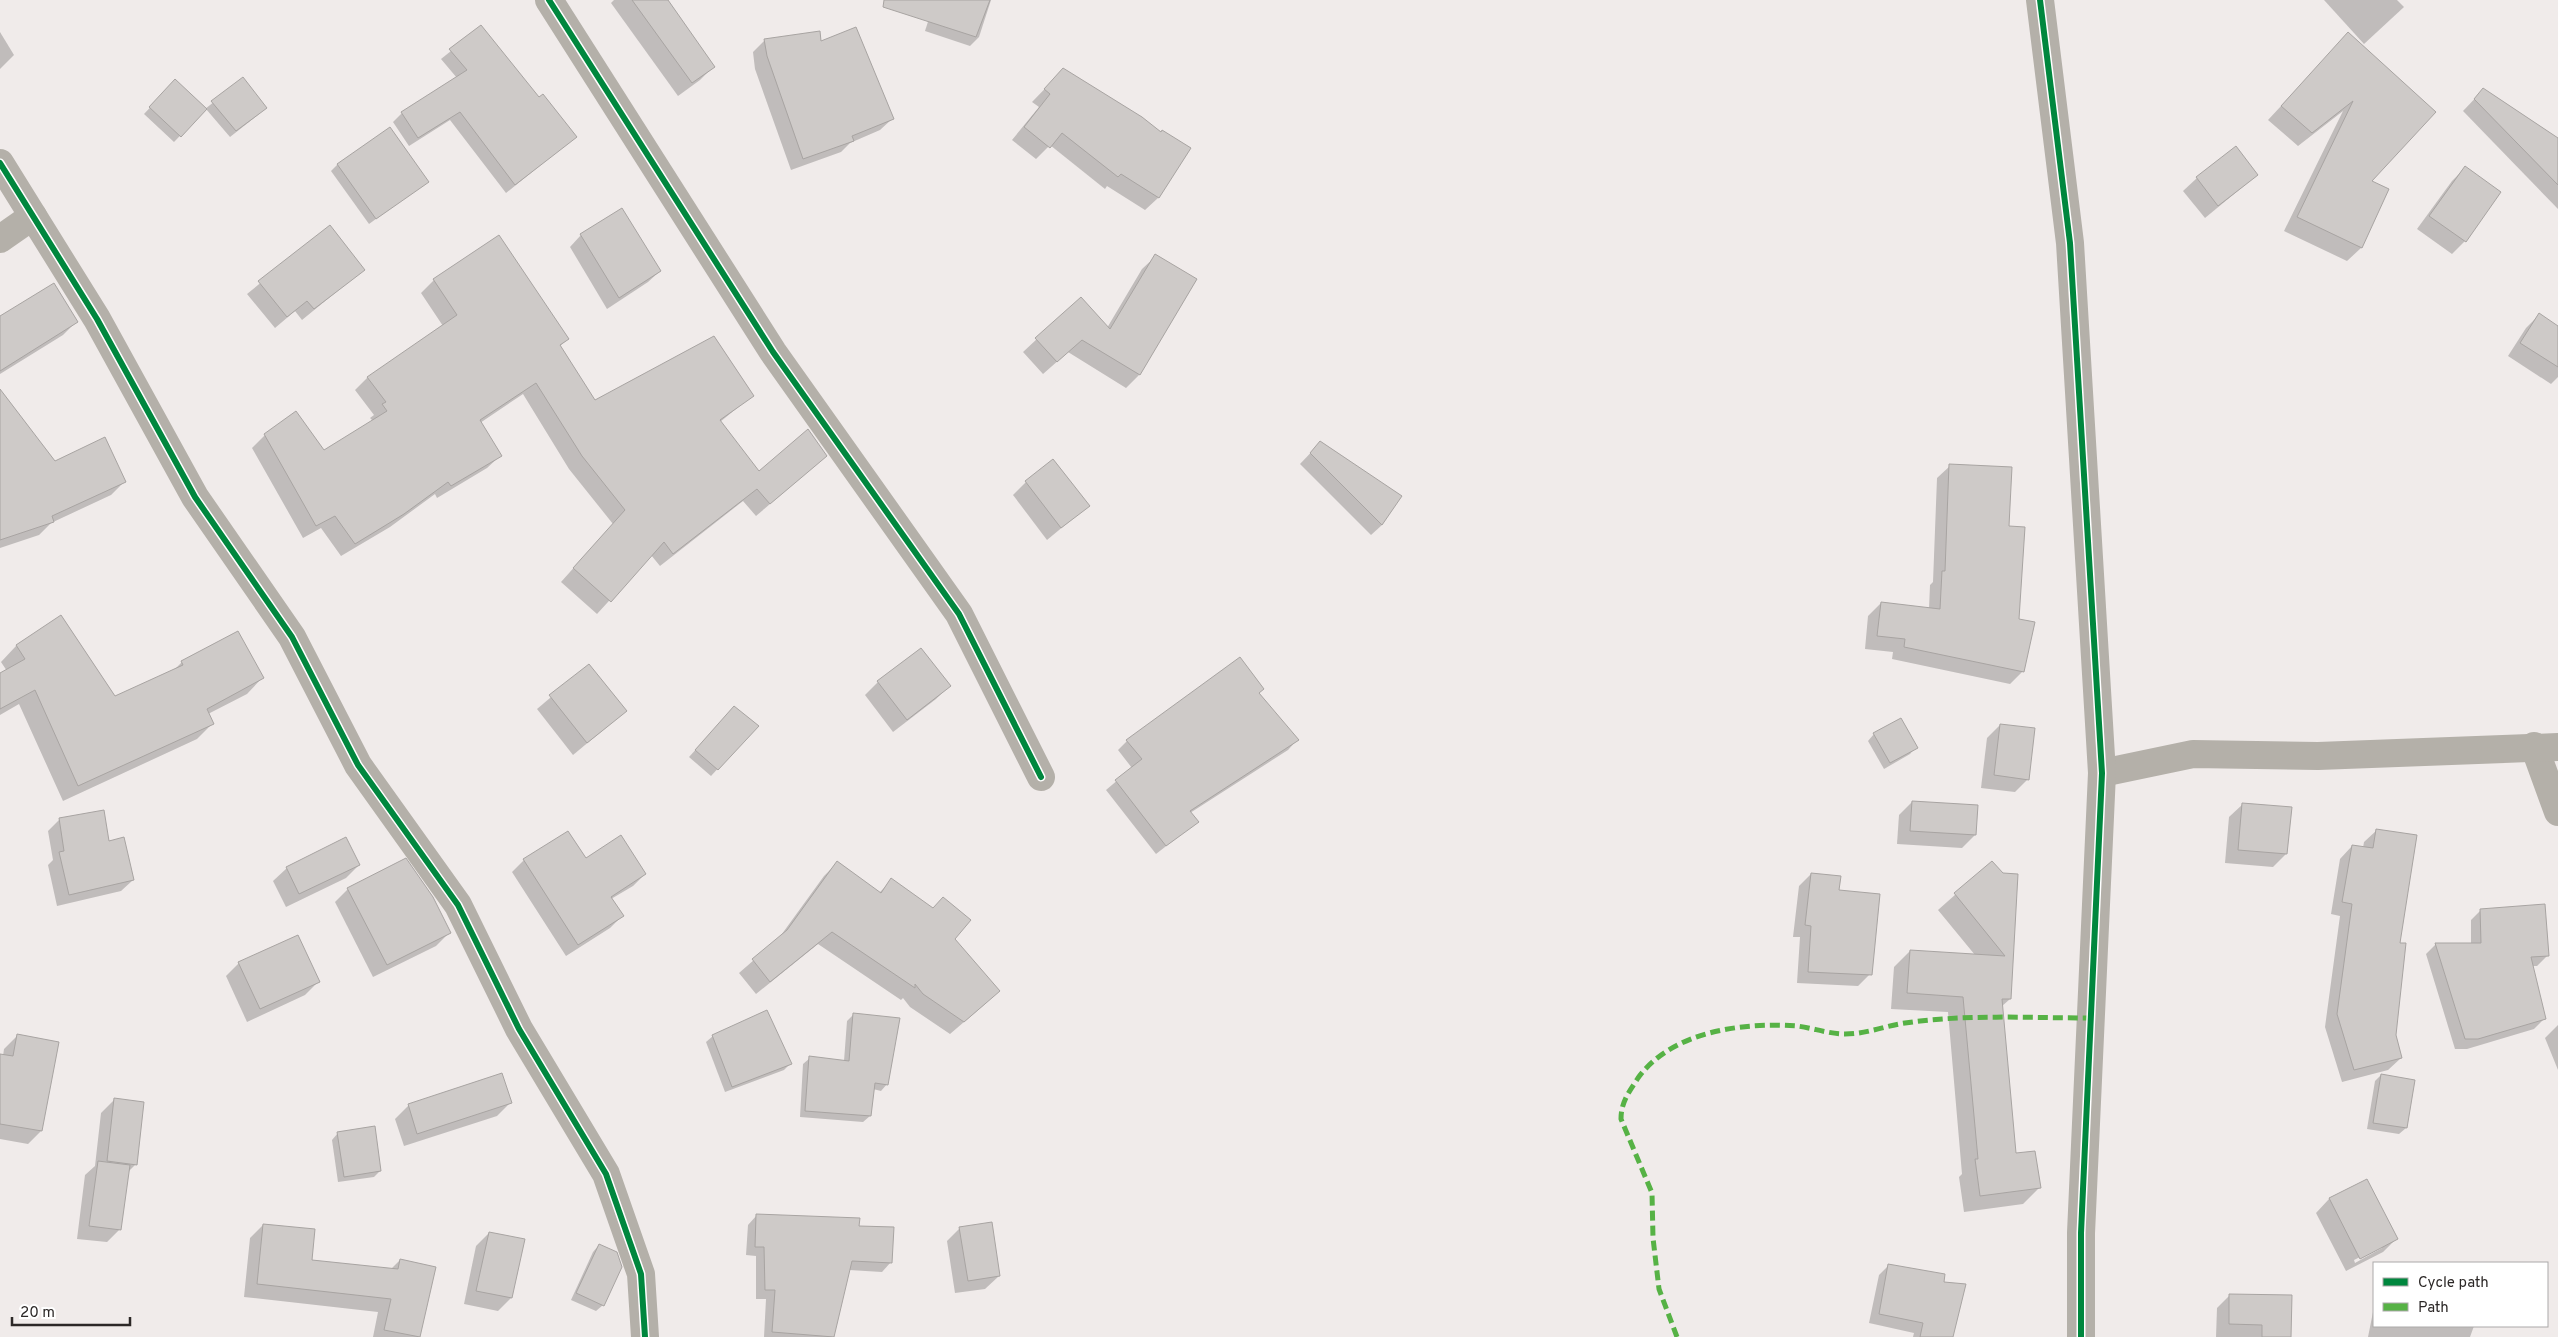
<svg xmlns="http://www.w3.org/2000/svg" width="2558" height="1337" viewBox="0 0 2558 1337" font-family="Overpass,sans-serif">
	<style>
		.shadow { fill: #0003; fill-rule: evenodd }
		.building { fill: #cecac8; stroke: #a8a4a2 }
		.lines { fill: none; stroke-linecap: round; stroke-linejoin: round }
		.minor { stroke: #b4b0a9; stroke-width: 28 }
		.tertiary { stroke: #b4b0a9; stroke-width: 28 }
		.quiet { stroke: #56b245; stroke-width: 5; stroke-dasharray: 10 5; stroke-linecap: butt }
		.cycleway-casing { stroke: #fff; stroke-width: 9 }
		.cycleway { stroke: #00873e; stroke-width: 6 }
	</style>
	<rect width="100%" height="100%" fill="#f0ebea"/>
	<g class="shadow">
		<polygon points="614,0 667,0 713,67 700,80 678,96 611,3"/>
		<polygon points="935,0 991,0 979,37 970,46 925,31"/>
		<polygon points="2324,0 2397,0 2404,7 2364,44"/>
		<polygon points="481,27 539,98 575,137 506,193 450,120 409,146 393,122 402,113 457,78 441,59"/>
		<polygon points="0,32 14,55 0,69"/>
		<polygon points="2348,34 2370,181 2388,190 2361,248 2347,261 2284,231 2343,111 2298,146 2268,120"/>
		<polygon points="765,40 820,43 892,119 880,130 850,143 841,152 791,170 755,69 753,52"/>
		<polygon points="1063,70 1160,133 1190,149 1158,198 1145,210 1107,186 1105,189 1050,145 1036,159 1012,140 1039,107 1032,102"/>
		<polygon points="243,79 259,114 230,137 206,109 174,142 144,114 175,81 205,109"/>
		<polygon points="2483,90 2558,140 2558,209 2463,111"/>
		<polygon points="338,164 427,182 369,224 331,171"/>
		<polygon points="2466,167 2465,241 2452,254 2417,229 2452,181"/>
		<polygon points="2257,175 2205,218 2183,191 2197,178"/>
		<polygon points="329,227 363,270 302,320 295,311 275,328 247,294"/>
		<polygon points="581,235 660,271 648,282 607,309 570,247"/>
		<polygon points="1156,256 1196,280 1139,375 1126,388 1068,352 1043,374 1023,352 1080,299 1107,328 1142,269"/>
		<polygon points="434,280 568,339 560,346 594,402 753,395 720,422 759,472 826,456 756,516 743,501 660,566 651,555 597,614 561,582 613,524 569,469 523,394 480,423 500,456 487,468 437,498 435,494 390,527 341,556 321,528 303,538 252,448 265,435 323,452 373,421 370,418 374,415 355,390 367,378 443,326 421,293"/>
		<polygon points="2539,315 2558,327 2558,377 2551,384 2508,356 2526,328"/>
		<polygon points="0,318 76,322 63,335 0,374"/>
		<polygon points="0,416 54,462 125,481 111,495 51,523 39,535 0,548"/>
		<polygon points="1320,443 1400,497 1382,525 1371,535 1300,464"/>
		<polygon points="1950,466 2008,527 2023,671 2010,684 1892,659 1893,652 1865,649 1868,616 1881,603 1929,609 1930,585 1933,582 1937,478"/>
		<polygon points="1026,482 1088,506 1047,540 1013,495"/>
		<polygon points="61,617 114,697 173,671 182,662 237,632 262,678 247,694 208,714 213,723 197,739 63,801 19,704 0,715 0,675 7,671 1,662 16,646"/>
		<polygon points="589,665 626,711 573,755 537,709"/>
		<polygon points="878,682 949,686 936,699 893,732 865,695"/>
		<polygon points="1258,693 1297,740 1288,750 1190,813 1197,822 1156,854 1106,790 1132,768 1118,750 1127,741"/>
		<polygon points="728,714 757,726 711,776 689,757"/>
		<polygon points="2000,725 2028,779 2015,792 1981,788 1987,738"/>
		<polygon points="1874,734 1916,747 1910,754 1884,769 1868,741"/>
		<polygon points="1912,802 1977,806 1975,835 1962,848 1897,844 1899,815"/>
		<polygon points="2243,804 2286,854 2273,867 2225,863 2229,817"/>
		<polygon points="60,819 108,842 133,880 121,891 57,906 48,865 53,860 48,831"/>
		<polygon points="2377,830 2399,944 2394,1036 2401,1058 2388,1070 2342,1082 2325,1027 2340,916 2331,914 2340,859 2352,846 2363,848 2364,842"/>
		<polygon points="524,860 586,860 645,874 633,886 611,899 622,916 610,928 566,956 512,872"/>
		<polygon points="838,862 879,893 892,880 954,939 985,1004 950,1034 910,1007 903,998 901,1000 818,944 756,994 739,973 779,938 824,876"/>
		<polygon points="1992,862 2002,874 2010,999 2001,1007 2014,1155 2039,1188 2023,1204 1964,1212 1959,1177 1962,1174 1948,1012 1891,1009 1894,967 1910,951 1975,955 1938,910"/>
		<polygon points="359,865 346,878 286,907 273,881 287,868"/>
		<polygon points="1811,874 1838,891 1870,974 1858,986 1797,983 1800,937 1793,937 1799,886"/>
		<polygon points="348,889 450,932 436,946 373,977 335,902"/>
		<polygon points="2481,910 2547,956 2537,966 2532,966 2544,1019 2534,1029 2467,1049 2455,1049 2426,954 2436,944 2471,944 2471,920"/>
		<polygon points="239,963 318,982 305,995 247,1022 226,976"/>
		<polygon points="853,1015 887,1084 881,1091 873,1089 870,1116 863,1122 800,1117 803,1064 810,1058 844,1061 847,1021"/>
		<polygon points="2558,1025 2558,1070 2545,1038"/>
		<polygon points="17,1036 41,1131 28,1144 0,1139 0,1055 3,1056 4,1049"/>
		<polygon points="713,1036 791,1063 784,1070 725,1092 706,1042"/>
		<polygon points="2381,1075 2406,1128 2399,1134 2367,1129 2375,1081"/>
		<polygon points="114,1100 136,1164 128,1172 120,1229 107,1242 77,1239 85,1175 95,1166 101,1113"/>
		<polygon points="510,1103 497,1116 404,1146 395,1119 409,1105"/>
		<polygon points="338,1133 380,1171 374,1177 338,1182 332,1140"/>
		<path d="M2366,1181L2396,1239L2383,1252L2346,1271L2316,1213L2329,1199ZM2382,1246V1248L2355,1263L2354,1260Z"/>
		<polygon points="757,1215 858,1227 891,1262 882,1272 849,1270 832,1337 764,1337 766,1299 756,1299 756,1256 746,1255 748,1225"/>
		<polygon points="263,1225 311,1261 391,1269 400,1260 434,1268 419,1337 373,1337 378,1312 244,1297 250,1238"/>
		<polygon points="960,1228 999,1276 985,1289 955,1293 947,1241"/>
		<polygon points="489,1233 511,1298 498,1311 464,1304 476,1246"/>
		<polygon points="599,1245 603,1305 596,1311 571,1300 593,1252"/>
		<polygon points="1889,1265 1943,1283 1952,1337 1913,1337 1914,1333 1869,1323 1879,1275"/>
		<polygon points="2230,1295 2290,1337 2216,1337 2217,1308"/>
		<polygon points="2374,1307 2374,1326 2474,1326 2470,1337 2368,1337"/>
	</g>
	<g class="building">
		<polygon points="632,0 668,0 715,67 692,83"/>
		<polygon points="884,0 990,0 976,37 883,7"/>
		<polygon points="481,25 539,97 543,94 577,137 515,185 460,112 418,138 401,112 467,70 449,49"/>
		<polygon points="856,27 894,119 852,136 854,141 803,159 767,56 764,39 820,31 821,41"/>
		<polygon points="2348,32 2436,112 2372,181 2389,189 2362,248 2297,217 2353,101 2312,133 2281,106"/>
		<polygon points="1063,68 1142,117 1161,132 1162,130 1191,148 1159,198 1121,174 1118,177 1062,133 1050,148 1024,127 1050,94 1044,89"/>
		<polygon points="243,77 267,108 236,131 211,101"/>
		<polygon points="175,79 207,109 181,137 149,107"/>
		<polygon points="2483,88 2558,138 2558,185 2474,99"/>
		<polygon points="390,127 429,182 376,219 337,164"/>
		<polygon points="2236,146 2258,175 2218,206 2196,177"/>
		<polygon points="2465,166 2501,192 2466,242 2429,216"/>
		<polygon points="622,208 661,271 619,298 580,234"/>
		<polygon points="330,225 365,270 314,309 307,301 287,317 258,281"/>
		<polygon points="499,235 569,339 560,345 595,400 714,336 754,396 720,420 759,471 808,429 827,456 770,504 757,489 673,554 664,542 611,602 573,568 625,510 582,456 536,383 480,420 502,456 451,486 448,482 404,514 355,544 335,516 316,526 264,434 296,411 324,450 387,411 382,404 386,402 367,377 457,315 433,279"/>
		<polygon points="1155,254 1197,279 1140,375 1082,340 1057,362 1035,338 1081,297 1110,329"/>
		<polygon points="54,283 78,322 0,371 0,316"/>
		<polygon points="2539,313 2558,326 2558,367 2520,343"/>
		<polygon points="0,389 55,461 105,437 126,482 52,516 54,522 0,540"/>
		<polygon points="1320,441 1402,496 1382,525 1310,453"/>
		<polygon points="1053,459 1090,506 1061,528 1025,481"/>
		<polygon points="1949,464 2012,467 2009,526 2025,527 2019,619 2035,622 2024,672 1904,647 1905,639 1877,636 1881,602 1940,609 1942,571 1945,571"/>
		<polygon points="61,615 115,696 183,665 181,661 238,631 264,678 207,709 214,724 78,786 35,690 0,709 0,673 25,659 16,645"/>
		<polygon points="921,648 951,686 907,720 877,681"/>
		<polygon points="1240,657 1264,689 1259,693 1299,740 1190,811 1199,822 1166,846 1115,780 1142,759 1126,740"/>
		<polygon points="589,664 627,711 587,743 549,695"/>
		<polygon points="734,706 759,726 718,770 695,750"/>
		<polygon points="1901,718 1918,748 1890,763 1873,733"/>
		<polygon points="2000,724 2035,728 2029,780 1994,775"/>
		<polygon points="1912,801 1978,805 1976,835 1910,831"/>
		<polygon points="2242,803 2292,807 2287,854 2238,850"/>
		<polygon points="104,810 109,841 124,837 134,880 69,895 59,852 64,851 59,818"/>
		<polygon points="2376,829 2417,835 2400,943 2406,943 2396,1035 2402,1058 2354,1070 2337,1014 2352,904 2342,902 2352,845 2373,848"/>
		<polygon points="568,831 586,858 621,835 646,874 611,897 624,916 578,945 523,859"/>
		<polygon points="346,837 360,865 299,894 286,867"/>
		<polygon points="406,858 433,897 451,933 387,965 347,888"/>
		<polygon points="837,861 881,893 891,878 933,908 943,897 971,920 955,939 1000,991 964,1022 923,994 915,984 915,988 832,932 770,982 752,959 787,930"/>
		<polygon points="1992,861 2003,873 2018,874 2011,999 2002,999 2016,1153 2035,1151 2041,1188 1980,1196 1975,1159 1978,1159 1963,997 1907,993 1910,950 2005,956 1954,893"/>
		<polygon points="1811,873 1841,876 1839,890 1880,894 1872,975 1808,972 1811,926 1805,925"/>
		<polygon points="2545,904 2549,956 2531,957 2546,1019 2478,1039 2465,1039 2435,943 2481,943 2480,909"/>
		<polygon points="298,935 320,982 260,1009 238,962"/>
		<polygon points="767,1010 792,1064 732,1087 712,1035"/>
		<polygon points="853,1013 900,1018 888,1085 875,1083 871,1116 805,1111 809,1056 849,1061"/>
		<polygon points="17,1034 59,1042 42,1131 0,1124 0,1054 13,1056"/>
		<polygon points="502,1073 512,1103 417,1134 408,1104"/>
		<polygon points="2381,1074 2415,1080 2407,1128 2373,1123"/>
		<polygon points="114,1098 144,1102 137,1165 107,1161"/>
		<polygon points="375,1126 381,1171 344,1177 337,1132"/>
		<polygon points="98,1161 130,1165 121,1230 89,1226"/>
		<polygon points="2367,1179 2398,1239 2360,1259 2329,1198"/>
		<polygon points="756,1214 860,1218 859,1226 894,1227 892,1263 852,1261 834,1337 772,1332 775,1290 765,1290 764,1247 755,1247"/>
		<polygon points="992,1222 1000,1276 968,1281 959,1227"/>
		<polygon points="263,1224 315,1229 312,1260 398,1269 400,1259 436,1267 420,1337 384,1330 391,1299 257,1284"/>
		<polygon points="489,1232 525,1239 512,1298 476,1291"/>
		<polygon points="599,1244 617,1252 622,1267 604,1306 576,1293"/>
		<polygon points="1888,1264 1945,1274 1944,1282 1966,1284 1953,1337 1920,1337 1923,1323 1879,1314"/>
		<polygon points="2229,1294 2292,1295 2291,1337 2262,1337 2262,1325 2229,1324"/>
	</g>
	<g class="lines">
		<g class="minor">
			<polyline points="549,0 773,352 959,614 1041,777"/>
			<polyline points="0,163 97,319 195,497 292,637 358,765 458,905 519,1029 606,1174 641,1274 645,1337"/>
			<polyline points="0,239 33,216"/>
			<polyline points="2534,746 2558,812"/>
			<polyline points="2102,773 2193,754 2318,756 2558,747"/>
		</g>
		<polyline class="tertiary" points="2040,0 2070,243 2102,773 2081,1233 2081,1337"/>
		<path class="quiet" d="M1677,1337L1659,1289L1653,1238L1652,1193L1621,1119C1621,1102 1629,1092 1638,1078C1672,1031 1743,1022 1797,1026C1813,1028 1829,1034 1845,1034C1866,1034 1885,1026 1905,1023C1966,1014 2029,1018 2090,1018"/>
		<defs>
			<g id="cycleway">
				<polyline points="549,0 773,352 959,614 1041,777"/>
				<polyline points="2040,0 2070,243 2102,773 2081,1233 2081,1337"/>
				<polyline points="0,163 97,319 195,497 292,637 358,765 458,905 519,1029 606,1174 641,1274 645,1337"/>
			</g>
		</defs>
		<use href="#cycleway" class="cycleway-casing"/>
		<use href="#cycleway" class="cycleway"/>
	</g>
	<rect x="2373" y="1262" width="175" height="65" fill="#ffffff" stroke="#aba9a9"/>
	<rect x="2383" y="1278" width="25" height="8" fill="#00873e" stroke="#aba9a9"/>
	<text x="2418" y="1287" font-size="15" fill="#2c2827">Cycle path</text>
	<rect x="2383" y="1303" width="25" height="8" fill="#56b245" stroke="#aba9a9"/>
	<text x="2418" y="1312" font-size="15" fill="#2c2827">Path</text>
	<path d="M12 1317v8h118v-8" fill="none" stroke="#2c2827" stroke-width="2.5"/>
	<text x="20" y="1317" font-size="15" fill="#2c2827" stroke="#ffffff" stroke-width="4" paint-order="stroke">20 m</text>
</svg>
